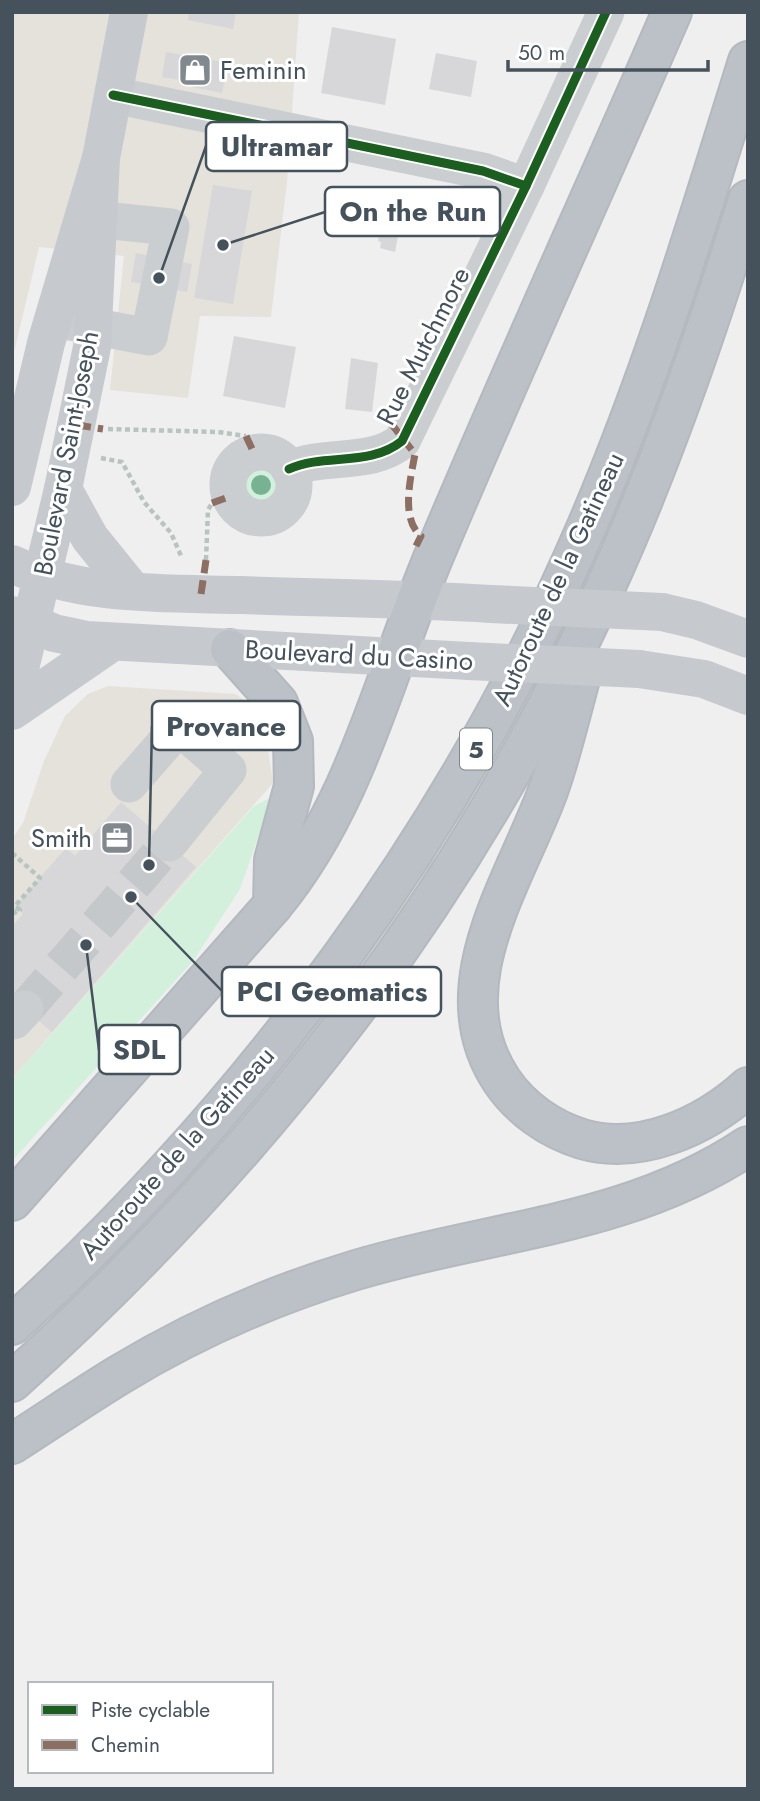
<svg xmlns="http://www.w3.org/2000/svg" width="760" height="1801" viewBox="0 0 760 1801" font-family="Jost,sans-serif">
	<style>
		.commercial { fill: #e5e2dc }
		.green { fill: #d2f0dc }
		.building { fill: #d7d7d9 }
		.lines { fill: none; stroke-linecap: round; stroke-linejoin: round }
		.minor-tunnel { stroke: #c5c8ca; stroke-width: 37; stroke-dasharray: 37 18; stroke-linecap: butt }
		.highway-casing { stroke: #b4b9bf; stroke-width: 42 }
		.path { stroke: #b7c4c0; stroke-width: 4.5; stroke-dasharray: 5 3.5; stroke-linecap: butt }
		.minor { stroke: #cbced0; stroke-width: 37 }
		.major { stroke: #c6cace; stroke-width: 38 }
		.highway { stroke: #bbc1c6; stroke-width: 38 }
		.major-bridge { stroke: #c6cace; stroke-width: 38 }
		.quiet { stroke: #8d6e63; stroke-width: 7; stroke-dasharray: 14 7; stroke-linecap: butt }
		.cycleway-casing { stroke: #fff; stroke-width: 13 }
		.cycleway { stroke: #1b5e20; stroke-width: 9 }
		.tree { fill: #77b292 }
		.labels { text-anchor: middle; dominant-baseline: central; stroke-width: 6; stroke-linejoin: round; paint-order: stroke }
		.shield { fill: #fff; stroke: #7d868d; stroke-width: 2 }
		.shield-label { font-size: 24px; font-weight: bold; fill: #45525c }
		.poi-label { font-size: 26px; fill: #45525c; stroke: #fff; text-anchor: start }
		.street-label { font-size: 26px; fill: #45525c; stroke: #fff }
		.leader { fill: none; stroke: #45525c; stroke-width: 2.5 }
		.callout-dot { fill: #45525c; stroke: #fff; stroke-width: 2.5 }
		.callout { fill: #fff; stroke: #45525c; stroke-width: 2.5 }
		.callout-label { font-size: 28px; text-anchor: middle; font-weight: bold; fill: #45525c }
	</style>
	<rect width="100%" height="100%" fill="#f0efef"/>
	<g class="commercial">
		<polygon points="12,12 299,12 287,182 271,317 200,316 188,398 110,390 124,256 39,247 12,361"/>
		<polygon points="108,686 236,694 255,709 266,736 273,783 12,1079 12,839 23,823 44,761 65,716 88,694"/>
	</g>
	<g class="green">
		<circle cx="261" cy="486" r="18"/>
		<polygon points="272,797 240,889 193,961 12,1161 12,1079 254,806"/>
	</g>
	<g class="building">
		<polygon points="189,12 236,12 233,29 188,20"/>
		<polygon points="332,27 396,39 385,105 321,93"/>
		<polygon points="166,52 228,63 222,93 192,87 193,82 162,77"/>
		<polygon points="436,53 477,61 471,97 429,89"/>
		<polygon points="213,185 252,191 233,304 194,298"/>
		<polygon points="388,188 429,197 419,236 399,231 395,252 380,248 381,242 378,241"/>
		<polygon points="136,253 192,264 187,292 131,282"/>
		<polygon points="234,336 296,347 285,408 223,396"/>
		<polygon points="351,358 378,363 372,412 345,409"/>
		<polygon points="121,802 196,867 52,1032 12,998 12,926 23,914 15,906 66,848 75,856"/>
	</g>
	<g class="lines">
		<polyline class="minor-tunnel" points="25,1009 169,843"/>
		<defs>
			<g id="highway">
				<polyline points="230,649 278,703 293,741 294,786 274,860 273,905"/>
				<path d="M580,679C570,716 561,755 548,791C515,881 439,988 502,1081C521,1109 550,1129 582,1139C640,1156 705,1126 748,1087"/>
				<path d="M12,1201L273,905C358,802 385,671 436,551C512,370 594,192 672,12"/>
				<path d="M12,1325C257,1101 456,831 587,526C652,375 699,218 748,61"/>
				<path d="M12,1382C265,1154 465,897 606,586C663,461 707,331 748,200"/>
				<path d="M12,1444C48,1421 83,1397 119,1375C193,1330 273,1295 356,1270C489,1230 628,1226 748,1146"/>
			</g>
		</defs>
		<use href="#highway" class="highway-casing"/>
		<g class="path">
			<polyline points="108,429 218,432 246,436"/>
			<polyline points="101,458 122,462 144,502 171,533 182,558"/>
			<polyline points="206,560 208,510 212,503"/>
			<polyline points="12,853 40,878 15,906 20,910 12,914"/>
		</g>
		<g class="minor">
			<polyline points="113,95 483,171 526,186"/>
			<polyline points="65,321 149,337 171,227 84,218"/>
			<circle cx="261" cy="485" r="33"/>
			<path d="M289,469C325,453 370,467 402,441L526,186L606,12"/>
			<polyline points="129,784 179,727 228,770 169,843"/>
			<polyline points="12,1019 14,1021 25,1009"/>
		</g>
		<g class="major">
			<polyline points="12,487 46,343 101,158 129,12"/>
			<polyline points="63,489 90,538 132,590"/>
			<path d="M12,564C82,597 166,593 242,595C325,598 408,599 491,604"/>
			<polyline points="662,612 696,620 748,639"/>
			<polyline points="12,615 54,633 87,640 469,661"/>
			<polyline points="639,669 704,679 748,696"/>
			<polyline points="12,702 63,489 92,347 101,158"/>
			<polyline points="12,711 111,643"/>
		</g>
		<use href="#highway" class="highway"/>
		<g class="major-bridge">
			<polyline points="491,604 662,612"/>
			<polyline points="469,661 639,669"/>
		</g>
		<g class="quiet">
			<path d="M390,422L415,454C411,476 400,519 421,536L416,546"/>
			<polyline points="77,425 103,429"/>
			<polyline points="246,436 254,453"/>
			<polyline points="212,503 231,496"/>
			<polyline points="201,594 206,560"/>
		</g>
		<defs>
			<g id="cycleway">
				<polyline points="113,95 483,171 526,186"/>
				<path d="M289,469C325,453 370,467 402,441L526,186L606,12"/>
			</g>
		</defs>
		<use href="#cycleway" class="cycleway-casing"/>
		<use href="#cycleway" class="cycleway"/>
	</g>
	<circle class="tree" cx="261" cy="485" r="10"/>
	<defs>
		<symbol id="shop-square" viewBox="-11 -11 22 22"><rect x="-9" y="-9" width="18" height="18" rx="4" fill="#81898f" stroke="#fff"/><path d="M-5-2.5h2.3a2.7 3.5 0 0 1 5.4 0H5L5.5 6h-11ZM-1.5-2.5h3a1.5 2.3 0 0 0-3 0Z" fill="#fff"/></symbol>
		<symbol id="office-square" viewBox="-11 -11 22 22"><rect x="-9" y="-9" width="18" height="18" rx="4" fill="#81898f" stroke="#fff"/><path d="M-6-3h4V-5.5h4V-3h4V5H-6ZM-1-4.5V-3h2v-1.5ZM-6 0V1H6V0Z" fill="#fff"/></symbol>
	</defs>
	<g fill-rule="evenodd">
		<use href="#shop-square" x="176" y="51" width="38" height="38"/>
		<use href="#office-square" x="98" y="819" width="38" height="38"/>
	</g>
	<g class="labels">
		<rect class="shield" x="460" y="728.5" width="32" height="41" rx="5"/>
		<g class="shield-label">
			<text x="476" y="749">5</text>
		</g>
		<g class="poi-label">
			<text x="220" y="70">Feminin</text>
			<text x="92" y="838" text-anchor="end">Smith</text>
		</g>
		<g class="street-label">
			<text transform="translate(423 346) rotate(-63)">Rue Mutchmore</text>
			<text transform="translate(66 453) rotate(-79)">Boulevard Saint-Joseph</text>
			<text transform="translate(558 579) rotate(-65)">Autoroute de la Gatineau</text>
			<text transform="translate(359 655) rotate(3)">Boulevard du Casino</text>
			<text transform="translate(177 1153) rotate(-48)">Autoroute de la Gatineau</text>
		</g>
	</g>
	<path class="leader" d="M159 278L206 146M223 245L325 212M149 865L152 726M131 897L222 991M86 945L99 1050"/>
	<g class="callout-dot">
		<circle cx="159" cy="278" r="7"/>
		<circle cx="223" cy="245" r="7"/>
		<circle cx="149" cy="865" r="7"/>
		<circle cx="131" cy="897" r="7"/>
		<circle cx="86" cy="945" r="7"/>
	</g>
	<g class="callout">
		<rect x="206" y="122" width="141" height="49" rx="7"/>
		<rect x="325" y="187" width="175" height="49" rx="7"/>
		<rect x="152" y="701" width="148" height="49" rx="7"/>
		<rect x="222" y="967" width="219" height="49" rx="7"/>
		<rect x="99" y="1025" width="81" height="49" rx="7"/>
	</g>
	<g class="callout-label">
		<text x="277" y="156">Ultramar</text>
		<text x="413" y="221">On the Run</text>
		<text x="226" y="736">Provance</text>
		<text x="332" y="1001">PCI Geomatics</text>
		<text x="139" y="1059">SDL</text>
	</g>
	<rect width="760" height="1801" fill="none" stroke="#45525c" stroke-width="28"/>
	<rect x="28" y="1682" width="245" height="91" fill="#ffffff" stroke="#b5babe" stroke-width="2"/>
	<rect x="42" y="1705" width="35" height="10" fill="#1b5e20" stroke="#b5babe" stroke-width="2"/>
	<text x="91" y="1717" font-size="21" fill="#45525c">Piste cyclable</text>
	<rect x="42" y="1740" width="35" height="10" fill="#8d6e63" stroke="#b5babe" stroke-width="2"/>
	<text x="91" y="1752" font-size="21" fill="#45525c">Chemin</text>
	<path d="M508 60v10h200v-10" fill="none" stroke="#45525c" stroke-width="3.5"/>
	<text x="518" y="60" font-size="21" fill="#45525c" stroke="#ffffff" stroke-width="5" paint-order="stroke">50 m</text>
</svg>
